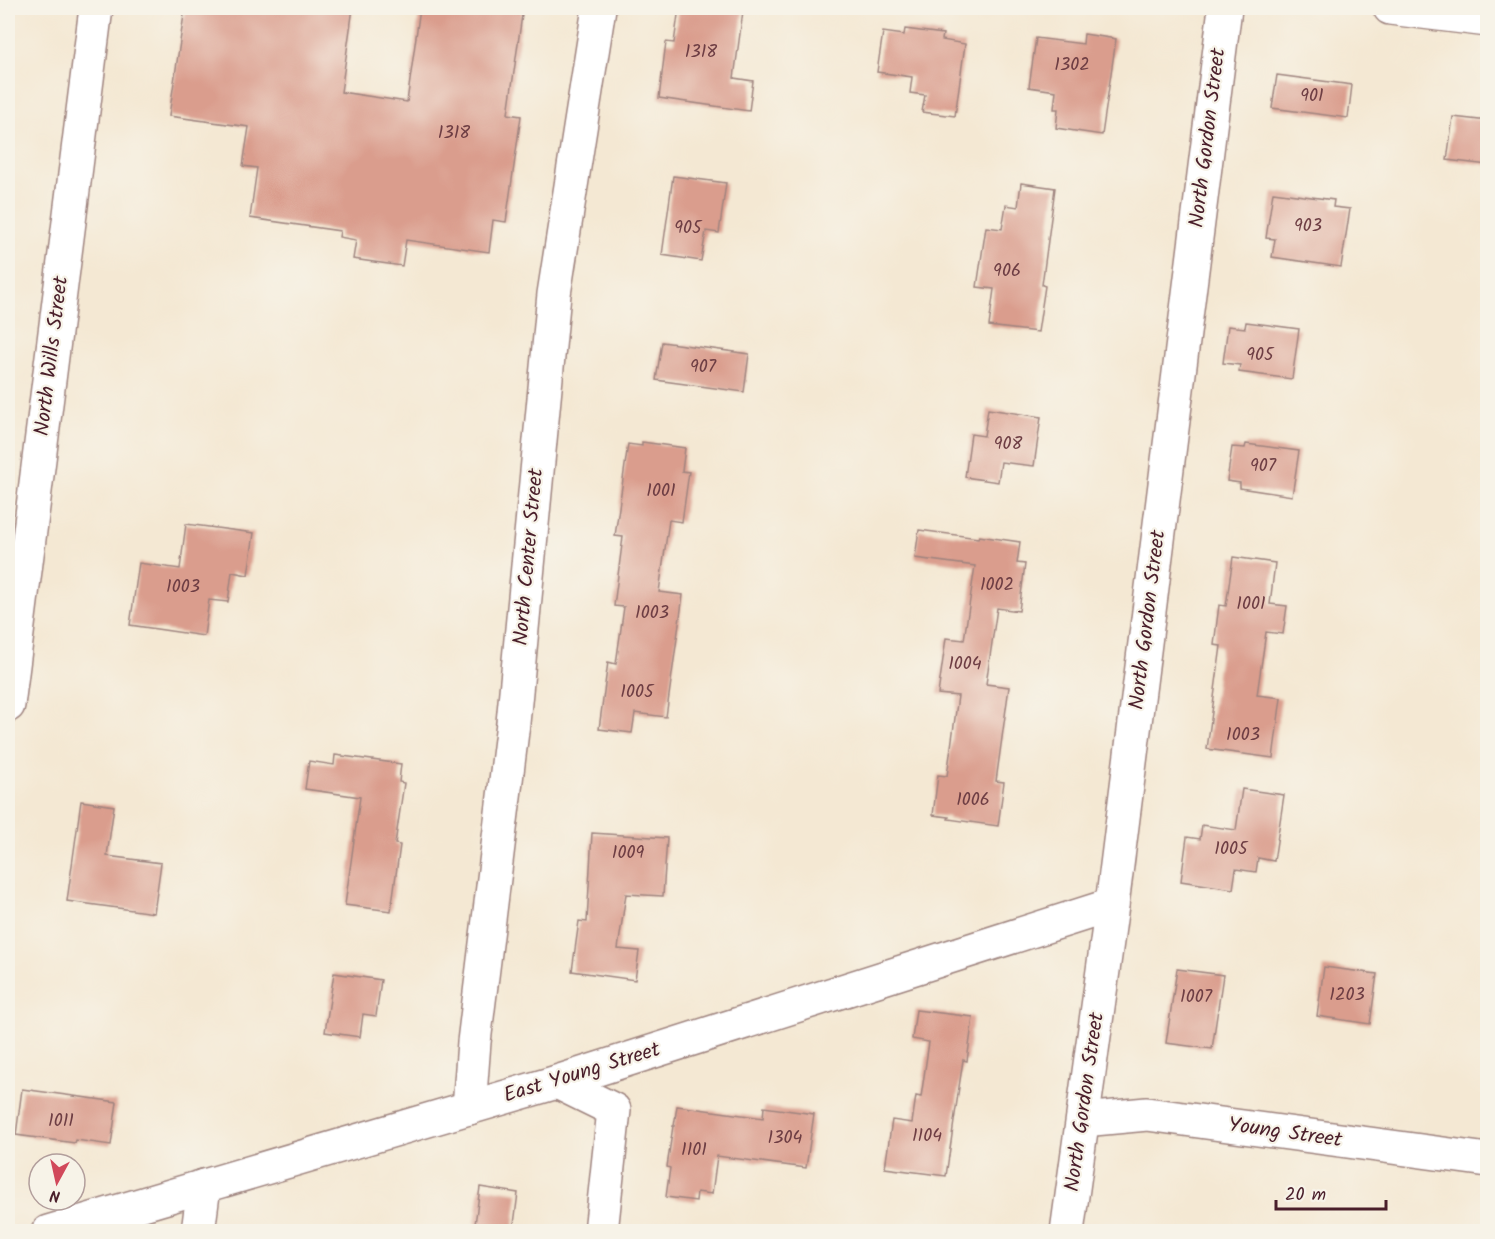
<svg xmlns="http://www.w3.org/2000/svg" width="1495" height="1239" viewBox="0 0 1495 1239" font-family="Kalam,sans-serif">
	<style>
		.building { fill: #da9d8d }
		.lines { fill: none; stroke-linecap: round; stroke-linejoin: round }
		.minor-casing { stroke: #9f847f; stroke-width: 36 }
		.minor { stroke: #fff; stroke-width: 33 }
		.labels { text-anchor: middle; dominant-baseline: central; stroke-width: 4.5; stroke-linejoin: round; paint-order: stroke }
		.number-label { font-size: 18px; fill: #6e3e44 }
		.street-label { font-size: 21px; fill: #4a1f2b; stroke: #f7f3e8 }
	</style>
	<rect width="100%" height="100%" fill="#f7f3e8"/>
	<filter id="ink" filterUnits="userSpaceOnUse"><feTurbulence type="fractalNoise" baseFrequency=".0167" numOctaves="2"/><feDisplacementMap in="SourceGraphic" scale="12" xChannelSelector="R" yChannelSelector="G"/><feConvolveMatrix kernelMatrix="1 2 1 2 8 2 1 2 1" color-interpolation-filters="sRGB"/></filter>
	<filter id="wash" filterUnits="userSpaceOnUse"><feTurbulence type="fractalNoise" baseFrequency=".008" numOctaves="4" result="noise"/><feDisplacementMap in="SourceGraphic" scale="24" xChannelSelector="R" yChannelSelector="G"/><feGaussianBlur stdDeviation="1.35" result="paint"/><feColorMatrix in="noise" values="0 0 0 0 0 0 0 0 0 0 0 0 0 0 0 0 0 1.4 0 .05"/><feComposite in="paint" operator="in"/></filter>
	<g filter="url(#wash)">
		<rect width="100%" height="100%" fill="#f4e8d3"/>
		<g id="blocks">
			<g class="building">
				<polygon points="185,8 353,8 341,92 407,102 420,8 523,8 508,114 521,116 506,222 493,220 489,252 406,240 402,266 353,259 356,240 339,237 340,231 250,218 257,168 243,166 249,127 169,116"/>
				<polygon points="679,8 721,8 743,11 734,78 753,81 749,111 659,98 666,42 674,43"/>
				<polygon points="905,29 943,34 942,40 965,44 955,116 922,112 925,95 910,93 912,77 877,72 883,32 904,35"/>
				<polygon points="1084,34 1116,39 1102,135 1056,128 1058,109 1054,109 1056,91 1029,87 1036,38 1083,44"/>
				<polygon points="1277,75 1352,85 1348,118 1272,108"/>
				<polygon points="1453,117 1488,121 1488,165 1447,160"/>
				<polygon points="673,176 726,183 719,233 706,231 701,261 662,255"/>
				<polygon points="1021,183 1055,188 1042,285 1045,286 1038,332 989,326 994,289 977,287 986,227 1002,229 1006,205 1018,207"/>
				<polygon points="1273,192 1334,200 1333,207 1350,209 1341,267 1272,257 1275,239 1266,238"/>
				<polygon points="1246,322 1299,329 1292,379 1239,372 1240,365 1223,363 1228,326 1245,328"/>
				<polygon points="662,342 749,354 744,392 656,380"/>
				<polygon points="988,409 1041,417 1034,466 1001,462 998,482 965,477 971,434 984,436"/>
				<polygon points="642,442 685,448 682,471 689,472 682,522 669,520 659,592 683,595 666,717 635,713 632,733 599,729 608,662 616,664 624,607 614,606 623,537 615,536 628,444 642,446"/>
				<polygon points="1246,444 1299,451 1292,496 1240,488 1240,483 1227,481 1232,447 1245,448"/>
				<polygon points="186,524 254,533 248,575 232,572 228,602 209,600 204,636 130,625 139,563 180,569"/>
				<polygon points="919,530 978,538 979,536 1020,542 1017,563 1025,564 1019,611 997,608 986,684 1009,687 996,781 1004,782 998,826 948,819 949,817 933,815 938,775 947,776 958,696 938,694 946,638 964,640 975,566 915,558"/>
				<polygon points="1233,557 1275,563 1270,604 1287,606 1283,634 1266,632 1257,695 1281,698 1273,758 1207,749 1221,646 1214,645 1219,605 1226,606"/>
				<polygon points="335,755 401,764 399,782 404,783 395,844 400,845 391,911 345,905 360,797 305,789 309,761 334,765"/>
				<polygon points="1242,789 1284,795 1274,861 1258,858 1256,872 1236,869 1233,889 1181,881 1187,837 1200,839 1202,825 1236,830"/>
				<polygon points="81,801 114,806 107,856 161,863 154,913 67,901"/>
				<polygon points="592,833 667,838 663,896 626,894 618,949 639,951 635,980 572,971 579,921 587,922"/>
				<polygon points="1324,967 1377,974 1370,1024 1317,1016"/>
				<polygon points="1177,969 1223,975 1212,1049 1166,1043"/>
				<polygon points="334,973 381,980 376,1016 363,1014 360,1037 325,1032"/>
				<polygon points="916,1010 973,1017 967,1061 963,1060 946,1176 885,1168 892,1120 912,1123 916,1096 921,1097 929,1042 912,1039"/>
				<polygon points="22,1089 117,1102 111,1145 76,1140 75,1143 16,1135"/>
				<polygon points="677,1106 763,1118 764,1107 814,1114 806,1168 717,1156 712,1194 697,1192 696,1201 666,1197 670,1168 667,1167 673,1126 674,1126"/>
				<polygon points="480,1187 518,1193 513,1232 474,1232"/>
			</g>
		</g>
	</g>
	<g filter="url(#ink)">
		<use href="#blocks" fill-opacity="0" stroke="#9f847f" stroke-width="1.5"/>
		<g class="lines">
			<defs>
				<g id="minor">
					<polyline points="1390,8 1488,20"/>
					<polyline points="8,705 96,8"/>
					<polyline points="557,1082 614,1110 601,1232"/>
					<polyline points="469,1108 474,1042 513,723 554,294 599,8"/>
					<polyline points="1083,1120 1147,1114 1488,1160"/>
					<polyline points="48,1232 557,1082 1112,905"/>
					<polyline points="198,1232 204,1186"/>
					<polyline points="1067,1232 1112,905 1225,8"/>
				</g>
			</defs>
			<use href="#minor" class="minor-casing"/>
			<use href="#minor" class="minor"/>
		</g>
	</g>
	<g class="labels">
		<g class="number-label">
			<text x="701" y="52">1318</text>
			<text x="1072" y="65">1302</text>
			<text x="1312" y="96">901</text>
			<text x="454" y="133">1318</text>
			<text x="1308" y="226">903</text>
			<text x="688" y="228">905</text>
			<text x="1007" y="271">906</text>
			<text x="1260" y="355">905</text>
			<text x="703" y="367">907</text>
			<text x="1008" y="444">908</text>
			<text x="1263" y="466">907</text>
			<text x="661" y="491">1001</text>
			<text x="997" y="585">1002</text>
			<text x="183" y="587">1003</text>
			<text x="1251" y="604">1001</text>
			<text x="652" y="613">1003</text>
			<text x="965" y="664">1004</text>
			<text x="637" y="692">1005</text>
			<text x="1243" y="735">1003</text>
			<text x="973" y="800">1006</text>
			<text x="1231" y="849">1005</text>
			<text x="628" y="853">1009</text>
			<text x="1347" y="995">1203</text>
			<text x="1196" y="997">1007</text>
			<text x="61" y="1121">1011</text>
			<text x="927" y="1136">1104</text>
			<text x="785" y="1138">1304</text>
			<text x="694" y="1150">1101</text>
		</g>
		<g class="street-label">
			<text transform="translate(1208 138) rotate(-83)">North Gordon Street</text>
			<text transform="translate(52 356) rotate(-83)">North Wills Street</text>
			<text transform="translate(529 557) rotate(-85)">North Center Street</text>
			<text transform="translate(1148 620) rotate(-83)">North Gordon Street</text>
			<text transform="translate(582 1073) rotate(-17)">East Young Street</text>
			<text transform="translate(1085 1102) rotate(-82)">North Gordon Street</text>
			<text transform="translate(1285 1133) rotate(8)">Young Street</text>
		</g>
	</g>
	<rect width="1495" height="1239" fill="none" stroke="#f7f3e8" stroke-width="30"/>
	<g transform="translate(57 1182) rotate(188)"><circle r="28" fill="#f7f3e8" stroke="#b29e9c" stroke-width="1.5"/>
	<path d="M0-4.5L10 22L0 15L-10 22Z" fill="#d1495b"/>
	<text y="-9" font-size="16" font-weight="bold" text-anchor="middle" fill="#4a1f2b">N</text>
	</g>
	<path d="M1276 1200v9h110v-9" fill="none" stroke="#4a1f2b" stroke-width="3"/>
	<text x="1285" y="1200" font-size="18" fill="#4a1f2b" stroke="#f7f3e8" stroke-width="4.5" paint-order="stroke">20 m</text>
</svg>
